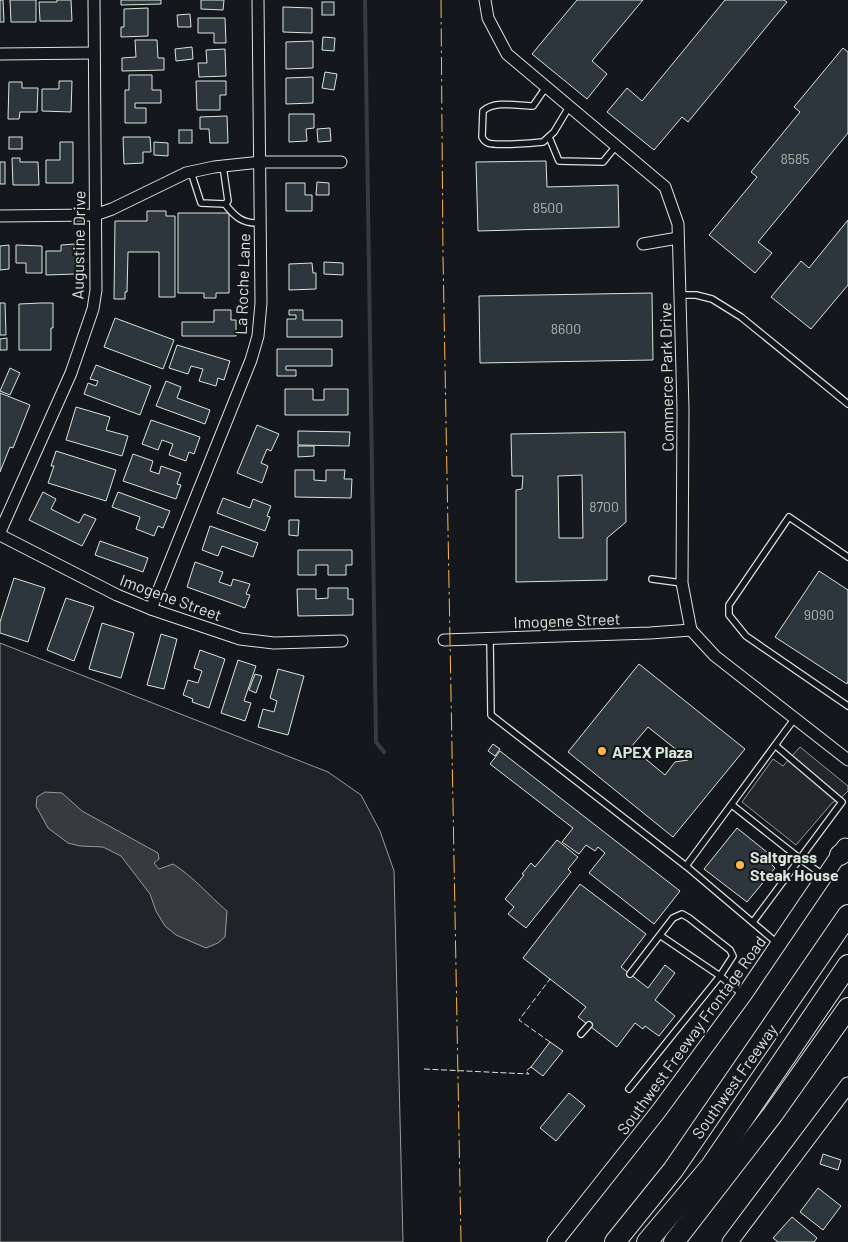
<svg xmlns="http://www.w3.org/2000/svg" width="848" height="1242" viewBox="0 0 848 1242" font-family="Barlow,sans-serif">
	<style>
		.green { fill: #202428; stroke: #939e99 }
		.parking { fill: #24282b; stroke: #939e99 }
		.water { fill: #363b3e; stroke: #939e99 }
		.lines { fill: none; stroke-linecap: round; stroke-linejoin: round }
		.stream { stroke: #363b3e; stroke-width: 4 }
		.building { fill: #2c363c; stroke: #d8e6dc; fill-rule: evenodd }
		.service-casing { stroke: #d8e6dc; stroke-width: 8 }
		.minor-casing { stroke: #d8e6dc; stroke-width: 13 }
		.secondary-casing { stroke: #d8e6dc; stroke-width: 17 }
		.motorway-casing { stroke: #d8e6dc; stroke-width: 22 }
		.service { stroke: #14181c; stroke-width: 5.5 }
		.minor { stroke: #14181c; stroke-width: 11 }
		.secondary { stroke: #14181c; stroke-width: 15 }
		.motorway { stroke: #14181c; stroke-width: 20 }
		.fence { stroke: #d8e6dc; stroke-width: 1; stroke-dasharray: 6 2.5; stroke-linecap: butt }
		.power { stroke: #ffb74d; stroke-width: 1; stroke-dasharray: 18 4 2.5 4; stroke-linecap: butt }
		.poi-dot { fill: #ffb74d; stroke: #14181c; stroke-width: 2 }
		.labels { text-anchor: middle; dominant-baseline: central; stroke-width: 4; stroke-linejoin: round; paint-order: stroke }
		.number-label { font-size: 14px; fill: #adbab4 }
		.street-label { font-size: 16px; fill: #d8e6dc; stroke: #14181c }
		.poi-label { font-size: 16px; font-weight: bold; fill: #d8e6dc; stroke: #14181c; text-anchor: start }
	</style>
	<rect width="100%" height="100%" fill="#14181c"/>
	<polygon class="green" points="0,643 328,772 361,795 380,831 394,871 403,1242 0,1242"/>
	<polygon class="parking" points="800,747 848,786 848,791 843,796 832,803 796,845 742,802 773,759 783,766"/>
	<path class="water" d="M45,792L62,793L82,811L158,853L159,859L154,863L159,869L173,864C194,877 208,895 227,911L225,937L218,943L206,948L176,935L165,926L156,911L150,894L121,856L103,847L80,846L68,843L48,828L36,806L37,797Z"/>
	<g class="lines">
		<polyline class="stream" points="365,0 376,742 384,752"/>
	</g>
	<g class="building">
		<polygon points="0,0 3,0 4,22 0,22"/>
		<polygon points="10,0 36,0 36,22 11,22"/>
		<polygon points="57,0 71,0 72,21 40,21 39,2 57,2"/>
		<polygon points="121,0 161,0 161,4 121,5"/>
		<polygon points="201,0 224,0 223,10 201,9"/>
		<polygon points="577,0 643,0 592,61 607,74 587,99 532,54"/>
		<polygon points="725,0 784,0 787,2 688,122 682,117 654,150 607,112 627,88 642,101"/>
		<rect x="322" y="2" width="12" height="13"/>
		<polygon points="283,7 312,8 312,33 283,32"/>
		<polygon points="148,8 148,36 121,37 121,27 124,27 124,9"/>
		<polygon points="190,14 191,27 178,27 177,15"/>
		<polygon points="198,18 225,18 226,43 214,43 214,33 198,33"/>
		<polygon points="323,37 335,38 334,51 322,50"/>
		<polygon points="135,40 157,40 158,58 164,58 164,70 122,71 122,58 136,57"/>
		<polygon points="313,41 313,68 286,69 286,42"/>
		<polygon points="192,47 193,59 176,61 175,49"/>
		<polygon points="843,48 848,52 848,133 758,242 772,253 755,273 709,235 757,177 751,172 800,112 794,107"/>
		<polygon points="225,49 226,76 199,77 198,63 207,63 206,50"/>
		<polygon points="325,72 337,74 334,90 322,88"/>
		<polygon points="129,75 152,75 152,90 161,90 161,103 135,103 135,108 146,108 146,123 125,123 125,90 129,90"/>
		<polygon points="313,77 313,103 286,104 286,78"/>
		<polygon points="59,81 72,81 71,112 42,111 42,89 59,89"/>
		<polygon points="196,81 226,81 226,95 220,95 220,110 197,110"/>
		<polygon points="9,82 22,82 22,88 38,88 37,112 20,112 19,119 8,119"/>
		<polygon points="289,114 314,114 314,128 306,129 307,141 289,142"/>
		<polygon points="227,116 228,143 210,143 209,129 200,129 200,117"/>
		<polygon points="330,128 331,141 318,142 317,129"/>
		<rect x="179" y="130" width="13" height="13"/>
		<rect x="9" y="137" width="13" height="12"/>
		<polygon points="123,137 150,137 151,152 143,152 143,163 124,164"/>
		<polygon points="60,142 73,142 73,183 46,183 46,160 60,160"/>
		<polygon points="154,142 168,143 168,156 154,155"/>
		<polygon points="12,158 20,158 20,162 38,162 39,185 13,185"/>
		<polygon points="546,161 547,187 618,185 619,227 478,231 476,162"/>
		<rect x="0" y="162" width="5" height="22"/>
		<polygon points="317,182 329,183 329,195 316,195"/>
		<polygon points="286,183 305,183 305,195 312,195 312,211 286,211"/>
		<polygon points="147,211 166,211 166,216 175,216 175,297 159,297 159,252 128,252 127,292 125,292 125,299 114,299 115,221 147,221"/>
		<polygon points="178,213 229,213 229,293 216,293 216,298 204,298 204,293 178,293"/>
		<polygon points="848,220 848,285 811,329 771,297 801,261 809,268"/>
		<polygon points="75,244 76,274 46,275 46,251 61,251 61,245"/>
		<polygon points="9,245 9,269 0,270 0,246"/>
		<polygon points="16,245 42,246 42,273 26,273 26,263 16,263"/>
		<polygon points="324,262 343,263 343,275 324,274"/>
		<polygon points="312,263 313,273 316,273 316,289 289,290 289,264"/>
		<polygon points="652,293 653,360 480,363 479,296"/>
		<polygon points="0,303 5,303 6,335 0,335"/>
		<polygon points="41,303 53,303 53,328 51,328 51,350 19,350 19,304"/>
		<polygon points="214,310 231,310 231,320 236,320 236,336 182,336 182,322 214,322"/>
		<polygon points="289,310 303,310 303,320 342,320 342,337 287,337 287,319 296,319 296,315 289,315"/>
		<polygon points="115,318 174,340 163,369 104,347"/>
		<polygon points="7,338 7,350 0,350 0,339"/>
		<polygon points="177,345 230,361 224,380 218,378 216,386 199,381 203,369 191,366 188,374 169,368"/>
		<polygon points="277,349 332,349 332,366 286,366 286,370 296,370 296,376 277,376"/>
		<polygon points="96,365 151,386 140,415 84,394 88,383 96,386 98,381 90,379"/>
		<polygon points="10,368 20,373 10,395 0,391"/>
		<polygon points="166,381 181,387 177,398 210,410 205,424 156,406"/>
		<polygon points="285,389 313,389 313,400 324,400 324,389 348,389 348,415 285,415"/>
		<polygon points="0,393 30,405 13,448 10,447 0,472"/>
		<polygon points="76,407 110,417 106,430 128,436 122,456 66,440"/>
		<polygon points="151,420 200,437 194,454 189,452 186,461 169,455 173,444 162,440 158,450 142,444"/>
		<polygon points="257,425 279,434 271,451 267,449 261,463 268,466 262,483 237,473"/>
		<polygon points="298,431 350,432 349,446 298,445"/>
		<path d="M625,432L626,522L607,538V580L516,582V490L522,489L523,476H512L511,434ZM582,475L583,538H559L558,476Z"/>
		<polygon points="298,446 314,446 314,456 298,457"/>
		<polygon points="56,451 116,470 106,501 48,483 54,466 51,466"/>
		<polygon points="133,454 153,461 150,471 159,474 161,466 181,473 177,484 181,485 176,499 123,481"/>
		<polygon points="295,470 314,470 314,480 326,481 326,470 345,470 344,479 352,479 351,498 295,497"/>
		<polygon points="43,492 56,499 51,509 79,523 84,514 96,519 82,546 29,520"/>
		<polygon points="118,492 170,511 163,528 158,526 154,536 136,529 140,517 112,507"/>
		<polygon points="223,498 250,508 253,499 271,506 267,516 270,517 265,531 217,513"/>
		<polygon points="289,520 299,520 298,536 289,535"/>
		<polygon points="210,526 258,543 253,557 222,546 218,556 202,550"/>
		<polygon points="100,541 148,558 143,572 95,555"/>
		<polygon points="298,550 352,550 352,565 346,565 346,575 328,575 328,565 316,565 316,575 298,575"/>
		<polygon points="195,562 223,572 219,582 231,586 233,579 250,584 246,594 250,595 245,608 187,587"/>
		<polygon points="819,571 848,590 848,681 847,684 775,637"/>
		<polygon points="14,578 45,588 28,642 0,633 0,622"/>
		<polygon points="328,588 348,588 348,599 353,599 353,615 298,616 297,589 316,589 316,599 328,598"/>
		<polygon points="66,598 94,607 74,661 47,650"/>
		<polygon points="102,623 134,633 121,678 89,669"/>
		<polygon points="161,634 177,639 164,689 147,685"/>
		<polygon points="200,650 225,659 209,708 192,702 193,699 183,695 188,680 198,683 202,671 194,668"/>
		<polygon points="238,660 256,666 244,701 251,703 245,721 221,713"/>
		<path d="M639,664L745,749L673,837L568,752ZM648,727L678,751L686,750L688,760L675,762L665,775L631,747Z"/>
		<polygon points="278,669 304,676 288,735 258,727 263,709 274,712 277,701 270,698"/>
		<polygon points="255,674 262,676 256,693 249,690"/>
		<polygon points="493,744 500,749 495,756 488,751"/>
		<polygon points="500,751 680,891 654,924 589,873 605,853 598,847 595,851 586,845 579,854 562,842 573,828 490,764"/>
		<polygon points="737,828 773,857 769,862 775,868 747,902 704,869"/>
		<polygon points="557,840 578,857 568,869 571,872 526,928 508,914 514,907 505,899 524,875 522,874 531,863 535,867"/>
		<polygon points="580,884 646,934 621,967 648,988 665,965 675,973 655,1000 675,1016 659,1036 645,1026 643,1029 635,1023 617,1047 578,1017 586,1007 523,958"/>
		<polygon points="550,1042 563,1051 543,1076 531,1067"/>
		<polygon points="569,1093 585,1106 556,1141 540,1128"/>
		<polygon points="823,1154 841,1160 838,1170 820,1164"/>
		<polygon points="818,1188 841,1206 823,1230 800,1212"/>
		<polygon points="792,1217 817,1238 814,1242 778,1242 773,1238"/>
	</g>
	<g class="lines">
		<defs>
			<g id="service">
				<path d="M546,87L533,106C518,106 495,100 483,111L482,137C483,139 485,142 488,143C496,146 533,143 543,142L554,132L569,107"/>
				<polyline points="549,137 559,161 603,162 616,146"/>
				<polyline points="191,172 201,203 225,204 228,201 223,166"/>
				<path d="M225,204C235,217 243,224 260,223"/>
				<polyline points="681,295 696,295 712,299 741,317 848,404"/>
				<polyline points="848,557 789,517 729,605 729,615 746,636 848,706"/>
				<polyline points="652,579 682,583"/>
				<polyline points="490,639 491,715 686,866 777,943"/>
				<polyline points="732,805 799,858 823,875"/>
				<polyline points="686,866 795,718"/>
				<polyline points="753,922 842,802 776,746"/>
				<polyline points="661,936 720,976 742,994"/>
				<polyline points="581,1034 589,1025"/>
				<polyline points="629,1089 720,976 733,956 730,950 689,918 682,914 673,918 630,974"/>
			</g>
			<g id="minor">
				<polyline points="485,0 488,18 507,54 665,187 678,224 683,409 682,583 691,630 715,656 848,760"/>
				<polyline points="0,54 94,53"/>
				<polyline points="0,216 95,215 112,209 186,173 214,167 260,162 341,162"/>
				<polyline points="643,244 678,238"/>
				<polyline points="0,532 71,373 93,309 96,290 94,0"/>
				<polyline points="0,535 117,595 151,609 240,639 274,643 342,641"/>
				<polyline points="151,609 251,360 258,336 261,303 258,0"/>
				<polyline points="444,640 650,633 691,630"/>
			</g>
			<g id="secondary">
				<polyline points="555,1242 658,1112 744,995 845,846"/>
				<polyline points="730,1242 848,1085"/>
			</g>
			<g id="motorway">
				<polyline points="840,855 848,849"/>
				<polyline points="615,1242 673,1170 848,915"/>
				<polyline points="647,1242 711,1166 848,965"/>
				<polyline points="674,1242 773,1114 848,1008"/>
			</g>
		</defs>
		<use href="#service" class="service-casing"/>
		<use href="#minor" class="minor-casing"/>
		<use href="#secondary" class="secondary-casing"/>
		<use href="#motorway" class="motorway-casing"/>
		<use href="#service" class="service"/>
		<use href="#minor" class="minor"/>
		<use href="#secondary" class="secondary"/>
		<use href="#motorway" class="motorway"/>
		<g class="fence">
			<polyline points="550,1042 519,1020 550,979"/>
			<polyline points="424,1069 529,1074 526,1071 531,1067"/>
		</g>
		<polyline class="power" points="441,0 443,256 461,1242"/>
	</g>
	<g class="poi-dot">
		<circle cx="602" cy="751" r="5"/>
		<circle cx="740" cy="865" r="5"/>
	</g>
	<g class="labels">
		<g class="number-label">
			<text x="795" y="158">8585</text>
			<text x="548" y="207">8500</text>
			<text x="566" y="328">8600</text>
			<text x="604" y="506">8700</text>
			<text x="819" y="614">9090</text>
		</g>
		<g class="street-label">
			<text transform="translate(78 245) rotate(-89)">Augustine Drive</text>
			<text transform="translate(242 284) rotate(-88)">La Roche Lane</text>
			<text transform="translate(666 377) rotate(-91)">Commerce Park Drive</text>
			<text transform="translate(171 597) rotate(20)">Imogene Street</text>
			<text transform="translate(567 620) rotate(-2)">Imogene Street</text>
			<text transform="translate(691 1035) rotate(-54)">Southwest Freeway Frontage Road</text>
			<text transform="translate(734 1081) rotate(-55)">Southwest Freeway</text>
		</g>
		<g class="poi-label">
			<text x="612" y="751">APEX Plaza</text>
			<text x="750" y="856">Saltgrass<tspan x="750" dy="18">Steak House</tspan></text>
		</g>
	</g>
</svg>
